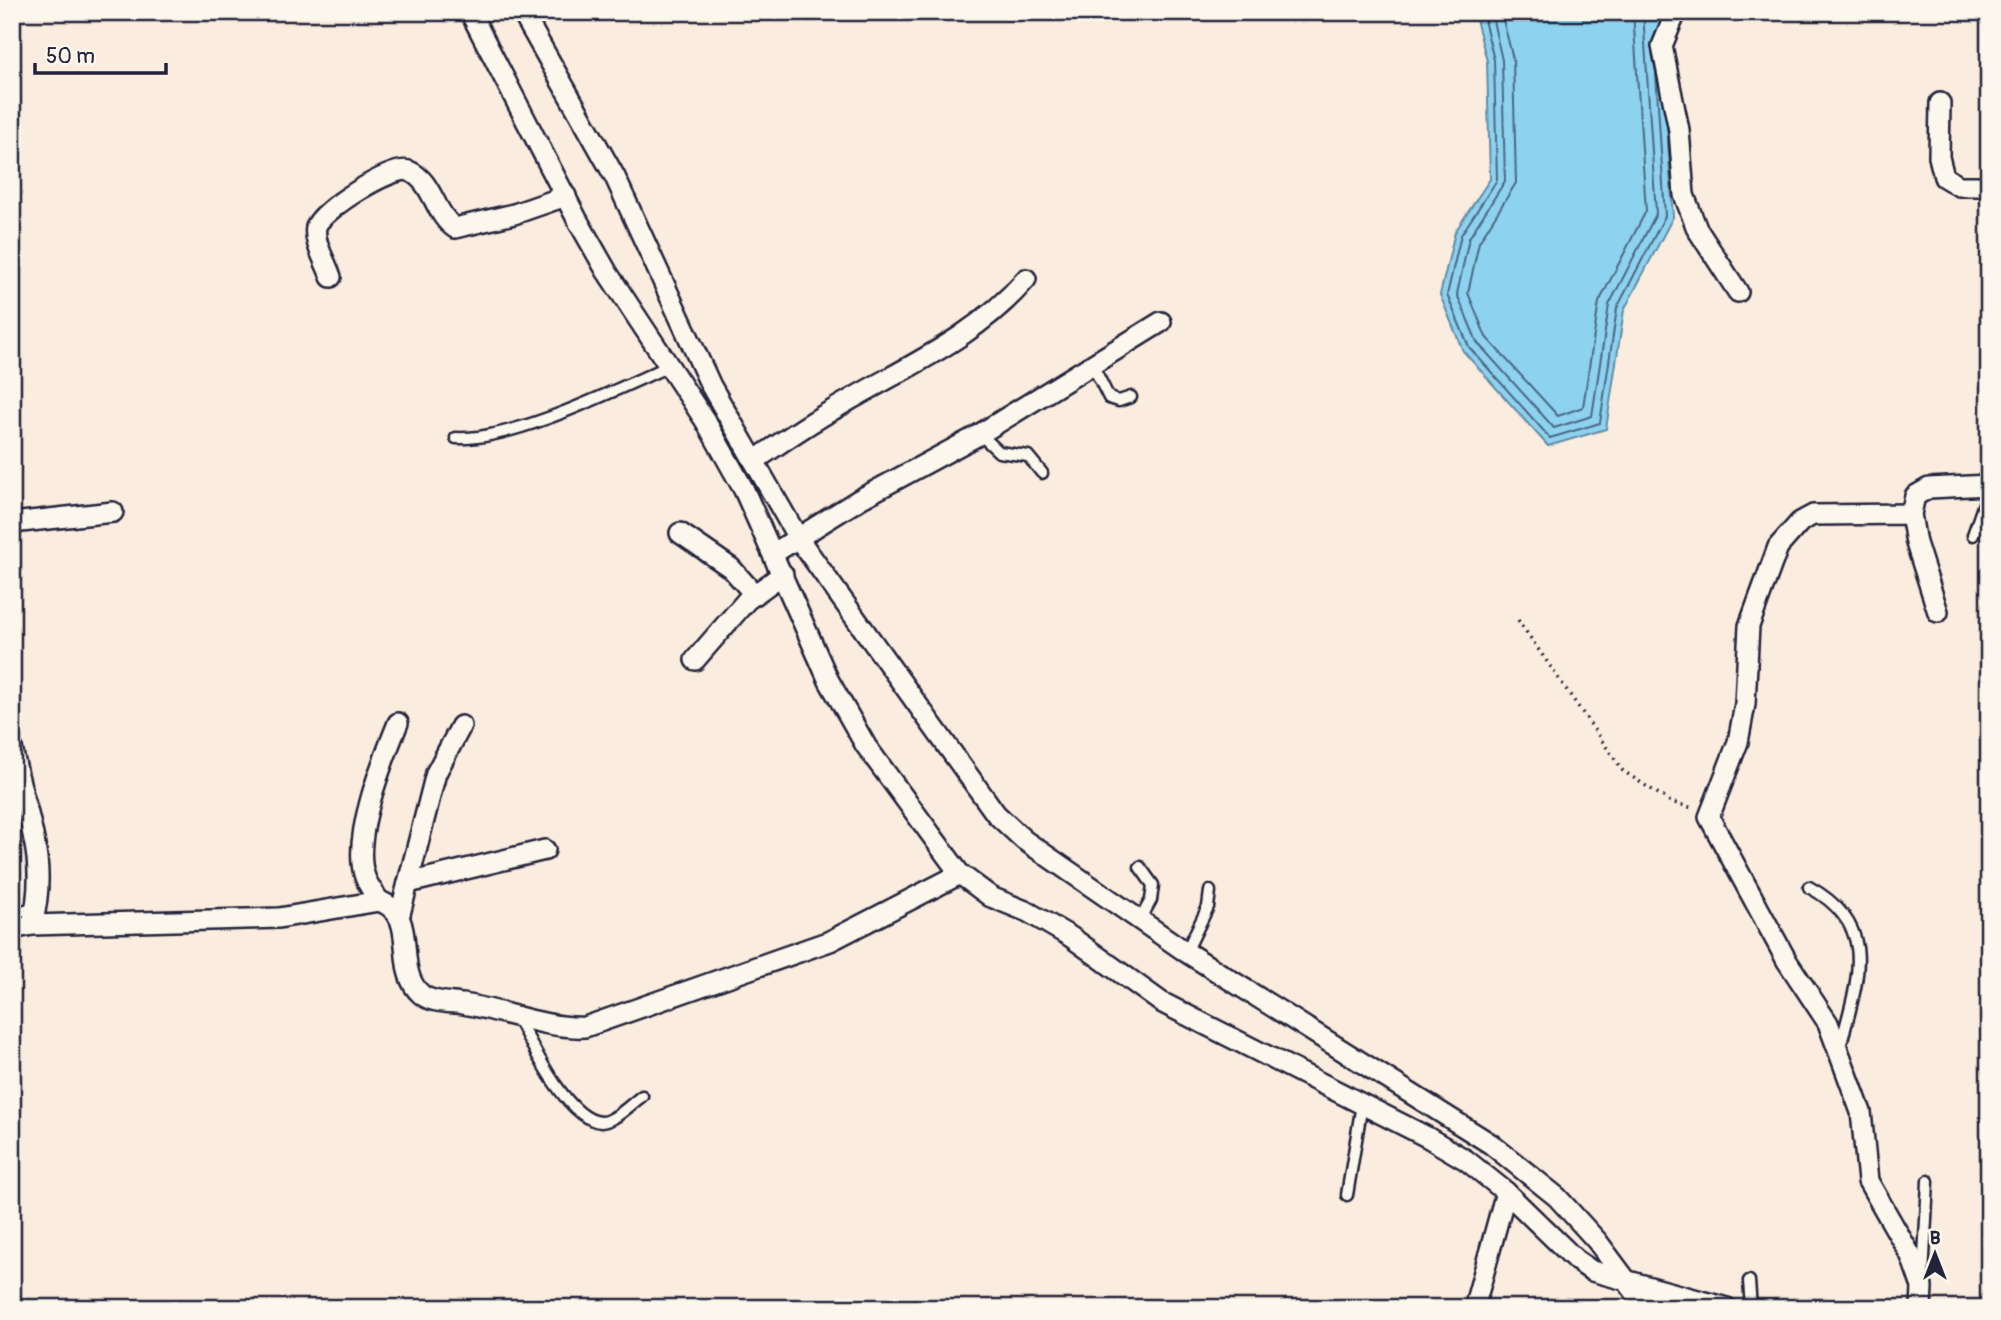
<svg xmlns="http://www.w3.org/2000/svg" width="2001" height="1320" viewBox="0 0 2001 1320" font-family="Pangolin,sans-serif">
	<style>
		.water { fill: #8dd2ef; stroke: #628ca7; stroke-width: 2 }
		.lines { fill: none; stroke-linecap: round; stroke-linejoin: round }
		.shore { stroke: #4d6883; stroke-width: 2 }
		.service-casing { stroke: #22223b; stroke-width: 15 }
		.minor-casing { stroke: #22223b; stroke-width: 24 }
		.path { stroke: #22223b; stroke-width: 3.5; stroke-dasharray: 2 5; stroke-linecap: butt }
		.service { stroke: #fbf7ec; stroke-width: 10 }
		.minor { stroke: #fbf7ec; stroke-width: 19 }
	</style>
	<rect width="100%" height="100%" fill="#faecde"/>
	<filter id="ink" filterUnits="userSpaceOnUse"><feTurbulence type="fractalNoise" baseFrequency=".0143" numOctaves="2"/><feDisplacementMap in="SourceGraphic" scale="14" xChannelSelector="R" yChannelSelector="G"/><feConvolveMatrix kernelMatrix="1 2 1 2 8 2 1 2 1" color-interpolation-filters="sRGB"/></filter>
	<g filter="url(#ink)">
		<polygon class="water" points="1474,12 1659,12 1673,217 1624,310 1606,429 1548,446 1463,351 1440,295 1455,232 1490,179 1487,61"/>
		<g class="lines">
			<g class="shore">
				<polyline points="1482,12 1494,60 1497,180 1461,235 1447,295 1469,347 1550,438 1600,423 1617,308 1665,216 1656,73"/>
				<polyline points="1491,12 1502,60 1505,181 1469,238 1457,294 1477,342 1554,428 1592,416 1609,305 1656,214 1643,12"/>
				<polyline points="1501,12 1513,59 1516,183 1479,242 1468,293 1486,337 1558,416 1583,407 1599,302 1646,211 1633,12"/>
			</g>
			<defs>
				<g id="service">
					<polyline points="1092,364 1109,398 1119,401 1131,397"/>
					<polyline points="980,434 999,452 1028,456 1042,473"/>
					<path d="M456,438C513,441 615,390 669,366"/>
					<polyline points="1973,535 1989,489"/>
					<polyline points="1140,867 1153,885 1151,900 1140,920"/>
					<path d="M1809,887C1882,927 1856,983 1840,1048"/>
					<polyline points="12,910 35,911"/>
					<polyline points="1186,952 1208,907 1210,891"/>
					<path d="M517,1017C531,1043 567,1120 601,1122C614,1122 631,1104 642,1096"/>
					<polyline points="1347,1195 1362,1104"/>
					<polyline points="1923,1276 1928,1181"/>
					<polyline points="1749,1281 1751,1308"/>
				</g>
				<g id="minor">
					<polyline points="470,12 578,221 607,272 706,422 744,490 829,681 866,746 960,874 991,897 1028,912 1071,937 1161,1002 1427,1137 1466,1160 1506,1192 1576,1260 1592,1271 1727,1308"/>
					<polyline points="522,12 615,177 711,386 798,538 996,814 1024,840 1186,952 1491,1144 1557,1197 1597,1241 1647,1308"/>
					<polyline points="1676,12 1662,46 1679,130 1684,195 1697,229 1738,292"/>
					<polyline points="1940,103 1939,157 1944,177 1959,186 1989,186"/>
					<path d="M331,277C326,262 313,242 316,227C320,211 394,164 409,171C433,181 434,214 455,228L514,214L566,196"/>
					<path d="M754,461C779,444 804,426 831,411C898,370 974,340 1026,279"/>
					<polyline points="1911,514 1915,496 1929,488 1989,485"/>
					<polyline points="12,523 113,512"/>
					<polyline points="680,533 731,568 755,595"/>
					<polyline points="774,553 860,499 975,437 1161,322"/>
					<polyline points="695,660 747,600 783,574"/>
					<path d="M12,747C24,814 50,856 32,925"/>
					<polyline points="408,883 545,850"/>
					<path d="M379,901C375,894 368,886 365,877C351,839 383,760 398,723"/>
					<polyline points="400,914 436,773 461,726"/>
					<path d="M12,929L32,925L279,918L379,901C421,915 392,969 421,994C431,1003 450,1002 463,1004C503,1010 546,1029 585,1027L830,941L960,874"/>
					<polyline points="1474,1308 1506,1192"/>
					<polyline points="1921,1308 1922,1287 1911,1256 1868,1181 1861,1112 1828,1023 1787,961 1709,817 1738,742 1745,704 1749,626 1778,547 1800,522 1813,515 1911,514 1916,543 1938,612"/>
				</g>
			</defs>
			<use href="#service" class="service-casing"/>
			<use href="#minor" class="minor-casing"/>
			<polyline class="path" points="1518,620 1623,771 1671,802 1693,808"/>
			<use href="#service" class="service"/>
			<use href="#minor" class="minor"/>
		</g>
	</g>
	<rect width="2001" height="1320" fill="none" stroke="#fbf7ec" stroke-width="42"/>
	<rect x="21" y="21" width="1959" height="1278" fill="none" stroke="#22223b" stroke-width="2.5" filter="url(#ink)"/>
	<g transform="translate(1935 1254)" stroke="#fbf7ec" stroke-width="5" paint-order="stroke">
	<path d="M0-5L12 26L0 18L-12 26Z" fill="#22223b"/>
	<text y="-10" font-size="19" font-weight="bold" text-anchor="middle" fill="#22223b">B</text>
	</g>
	<path d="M35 63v10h131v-10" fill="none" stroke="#22223b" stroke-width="3.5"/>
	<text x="46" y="63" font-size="21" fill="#22223b" stroke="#fbf7ec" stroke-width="5" paint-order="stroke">50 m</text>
</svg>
